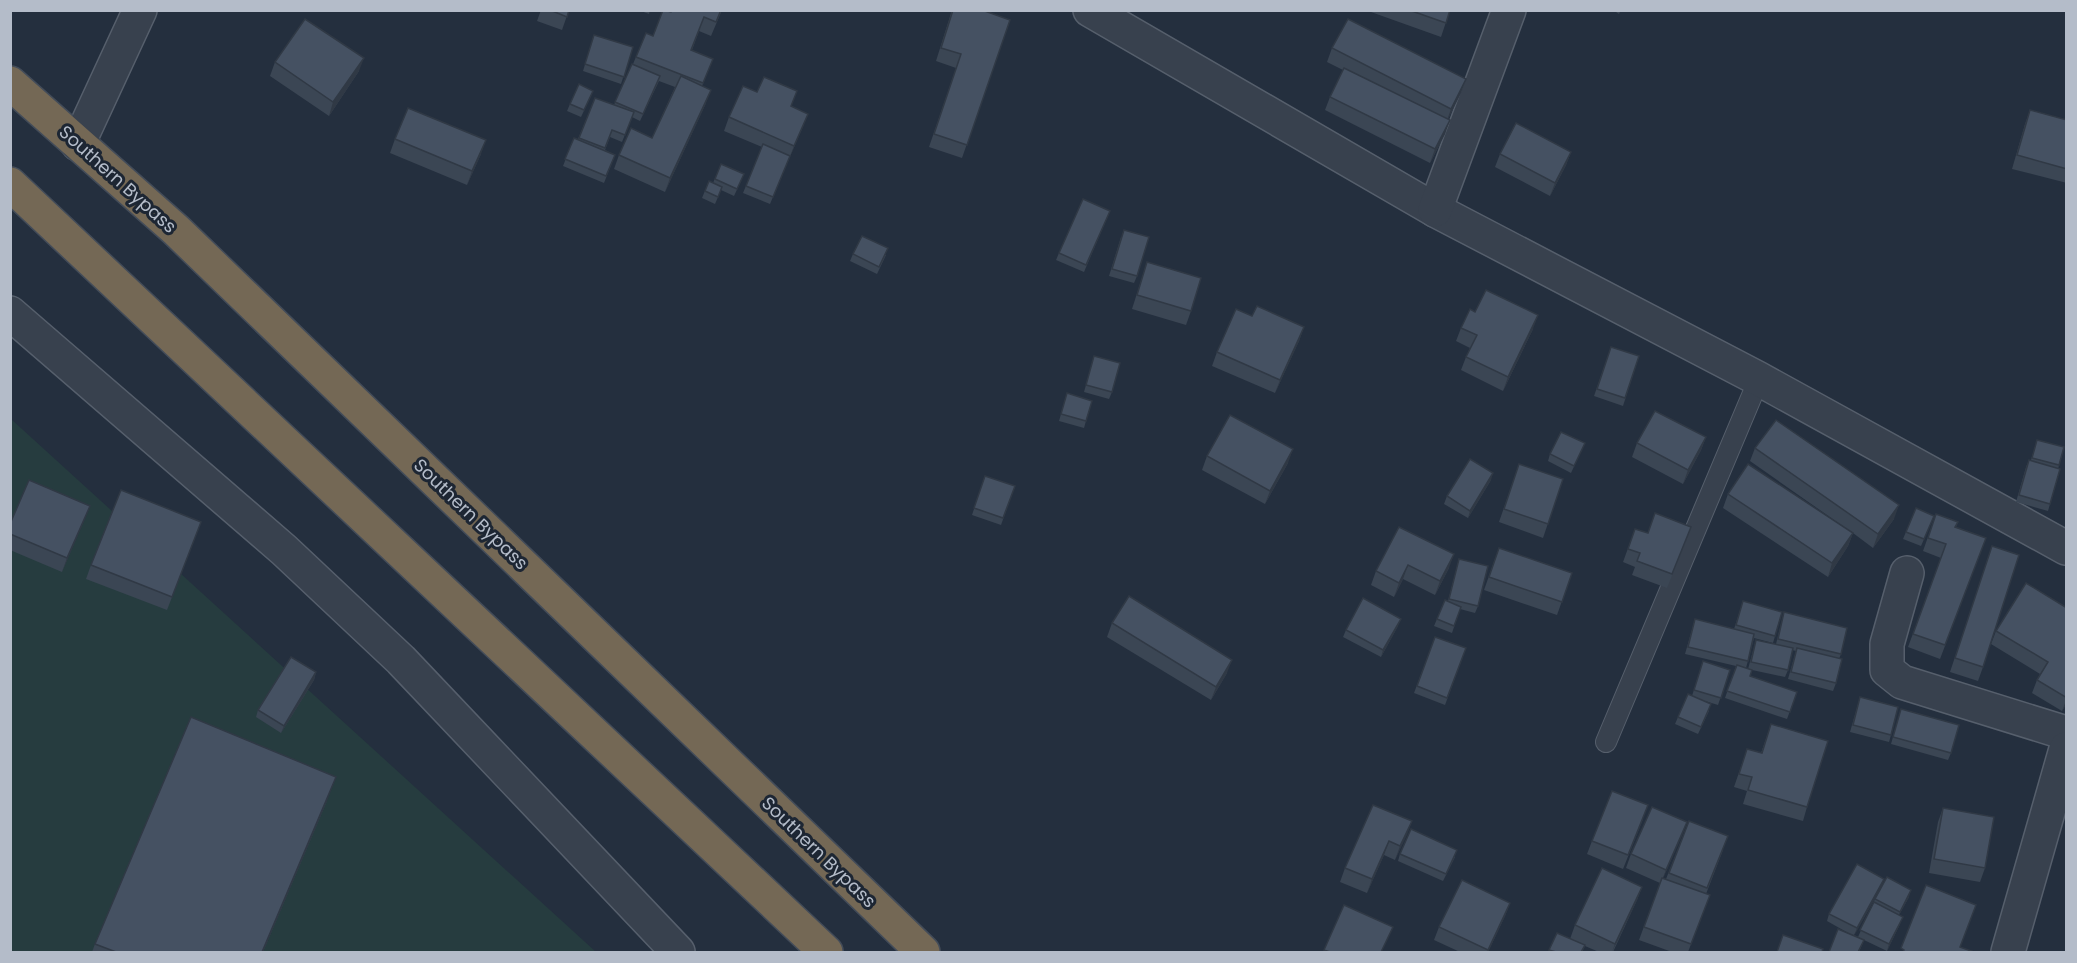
<svg xmlns="http://www.w3.org/2000/svg" width="2077" height="963" viewBox="0 0 2077 963" font-family="Poppins,sans-serif">
	<style>
		.green { fill: #263c3f }
		.lines { fill: none; stroke-linecap: round; stroke-linejoin: round }
		.lane-casing { stroke: #565f6c; stroke-width: 22 }
		.street-casing { stroke: #565f6c; stroke-width: 36 }
		.highway-casing { stroke: #434c59; stroke-width: 36 }
		.lane { stroke: #38414e; stroke-width: 20 }
		.street { stroke: #38414e; stroke-width: 33 }
		.highway { stroke: #746855; stroke-width: 33 }
		.wall { fill: #3b4654 }
		.shaded-wall { fill: #303945 }
		.building { fill: #455162; stroke: #303945; stroke-width: 1.5 }
		.labels { text-anchor: middle; dominant-baseline: central; stroke-width: 6; stroke-linejoin: round; paint-order: stroke }
		.street-label { font-size: 18px; fill: #b4bcc9; stroke: #1d2633 }
	</style>
	<rect width="100%" height="100%" fill="#242f3e"/>
	<polygon class="green" points="11,419 596,952 11,952"/>
	<g class="lines">
		<defs>
			<polyline id="lane" points="1606,742 1759,379"/>
			<g id="street">
				<polyline points="1090,10 1435,210 1759,379 2066,548"/>
				<polyline points="78,144 140,10"/>
				<polyline points="1435,210 1509,10"/>
				<polyline points="10,313 284,550 401,660 678,952"/>
				<polyline points="1907,573 1887,644 1887,670 1902,682 2066,733"/>
				<polyline points="2008,952 2066,749"/>
			</g>
			<g id="highway">
				<polyline points="10,83 176,230 923,952"/>
				<polyline points="10,184 826,952"/>
			</g>
		</defs>
		<use href="#lane" class="lane-casing"/>
		<use href="#street" class="street-casing"/>
		<use href="#highway" class="highway-casing"/>
		<use href="#lane" class="lane"/>
		<use href="#street" class="street"/>
		<use href="#highway" class="highway"/>
	</g>
	<g class="wall">
		<polygon points="541,10 569,10 562,30 537,21"/>
		<polygon points="638,10 650,10 649,14"/>
		<polygon points="722,10 711,36 699,31 692,50 713,59 702,86 706,103 665,192 614,169 619,155 652,138 675,87 659,81 640,121 632,117 622,142 610,137 605,150 615,155 604,183 563,166 574,138 578,139 595,98 614,105 632,64 633,64 646,33 653,36 671,12"/>
		<polygon points="952,10 1010,20 962,158 929,147 956,68 936,61"/>
		<polygon points="1372,10 1450,10 1441,37 1371,12"/>
		<polygon points="1613,10 1621,10 1619,14"/>
		<polygon points="594,35 633,47 621,84 583,71"/>
		<polygon points="1332,48 1461,93 1448,119 1445,134 1430,163 1325,110 1330,97 1343,70 1327,62"/>
		<polygon points="275,62 359,71 329,116 270,76"/>
		<polygon points="590,98 581,117 567,111 570,104"/>
		<polygon points="792,107 808,114 770,204 743,193 762,147 724,131 729,117"/>
		<polygon points="2030,110 2067,120 2067,183 2012,169 2025,124"/>
		<polygon points="395,139 481,154 467,185 390,153"/>
		<polygon points="1571,152 1566,165 1550,196 1495,167 1500,154"/>
		<polygon points="721,164 741,181 734,196 721,190 715,204 702,198 709,181 713,183"/>
		<polygon points="1110,211 1084,272 1056,260 1059,253"/>
		<polygon points="1121,237 1137,276 1134,283 1109,276"/>
		<polygon points="853,254 886,255 877,274 850,261"/>
		<polygon points="1147,262 1191,311 1186,325 1132,309"/>
		<polygon points="1475,312 1533,329 1503,391 1461,370 1466,357 1470,348 1456,341 1461,328"/>
		<polygon points="1252,316 1304,327 1299,341 1275,393 1212,366 1217,352"/>
		<polygon points="1611,347 1639,356 1623,406 1594,396"/>
		<polygon points="1094,356 1112,392 1109,399 1084,392"/>
		<polygon points="1065,400 1086,421 1084,428 1059,421"/>
		<polygon points="1706,437 1701,450 1683,484 1632,457 1637,443"/>
		<polygon points="2037,440 2059,465 2050,504 2048,511 2016,502 2026,467 2029,460 2031,460"/>
		<polygon points="1585,443 1571,473 1548,461 1550,454"/>
		<polygon points="1755,448 1894,519 1873,548 1853,533 1848,546 1828,577 1723,508 1728,494 1844,527 1750,461"/>
		<polygon points="1207,456 1288,463 1265,504 1202,470"/>
		<polygon points="1519,464 1563,479 1543,538 1499,522"/>
		<polygon points="985,476 1015,486 1001,525 972,515"/>
		<polygon points="1491,480 1468,518 1444,504 1447,496"/>
		<polygon points="90,506 62,572 10,550 10,524"/>
		<polygon points="1916,508 1934,516 1921,546 1903,539"/>
		<polygon points="1936,514 1958,522 1956,527 1986,538 1940,659 1908,647 1941,558 1923,551"/>
		<polygon points="201,522 167,610 86,579 91,565"/>
		<polygon points="1399,527 1449,568 1435,595 1403,579 1394,597 1371,585 1376,571"/>
		<polygon points="1635,529 1648,533 1686,541 1667,588 1632,575 1635,567 1623,562"/>
		<polygon points="1992,546 1983,667 1978,681 1950,672"/>
		<polygon points="1499,548 1572,573 1557,615 1484,590"/>
		<polygon points="1459,559 1478,606 1475,613 1460,609 1452,633 1434,626 1445,600 1448,601"/>
		<polygon points="1743,601 1775,636 1773,643 1754,638 1746,668 1748,669 1756,640 1776,644 1784,612 1841,654 1839,659 1836,683 1833,691 1788,679 1796,651 1792,650 1788,670 1785,677 1752,670 1750,676 1797,692 1787,719 1725,698 1736,666 1685,654 1695,619 1734,629"/>
		<polygon points="2067,608 2067,703 2062,711 2032,693 2037,680 2040,674 1991,644 1996,631"/>
		<polygon points="1112,623 1227,673 1211,700 1107,637"/>
		<polygon points="1398,626 1381,657 1343,637 1346,630"/>
		<polygon points="1435,637 1466,648 1445,705 1414,693"/>
		<polygon points="1703,661 1730,670 1718,705 1705,701 1709,711 1698,734 1675,724 1688,694 1692,696"/>
		<polygon points="316,672 314,680 281,733 256,717 258,710"/>
		<polygon points="1860,697 1891,735 1889,742 1850,732"/>
		<polygon points="1901,709 1951,753 1948,760 1891,744"/>
		<polygon points="1771,724 1807,807 1803,821 1743,804 1747,791 1734,787 1747,749 1761,753"/>
		<polygon points="327,801 263,952 92,952 95,944"/>
		<polygon points="1943,808 1985,868 1980,882 1929,873 1938,822"/>
		<polygon points="1643,819 1623,869 1587,854 1592,841"/>
		<polygon points="1412,821 1395,860 1384,855 1367,893 1340,882 1345,868"/>
		<polygon points="1689,821 1723,850 1706,894 1710,895 1688,952 1672,952 1639,940 1660,883 1626,868 1631,854 1687,822 1663,878 1666,879"/>
		<polygon points="1400,854 1455,857 1443,881 1398,861"/>
		<polygon points="1882,886 1854,935 1858,937 1875,899 1909,897 1899,915 1900,924 1887,951 1864,940 1859,952 1829,952 1850,934 1827,921 1829,914"/>
		<polygon points="1642,887 1637,900 1613,952 1599,952 1585,946 1582,952 1549,952 1557,933 1570,939 1575,925"/>
		<polygon points="1510,903 1505,916 1488,952 1460,952 1434,940 1439,927"/>
	</g>
	<g class="shaded-wall">
		<polygon points="364,58 359,71 329,116 333,102"/>
		<polygon points="1466,79 1461,93 1446,123 1451,109"/>
		<polygon points="711,90 706,103 665,192 670,178"/>
		<polygon points="808,114 803,127 789,159 794,146"/>
		<polygon points="1450,120 1445,134 1430,163 1435,149"/>
		<polygon points="486,140 481,154 467,185 472,171"/>
		<polygon points="1571,152 1566,165 1550,196 1555,183"/>
		<polygon points="1538,315 1533,329 1503,391 1508,377"/>
		<polygon points="1304,327 1299,341 1275,393 1280,380"/>
		<polygon points="1706,437 1701,450 1683,484 1688,470"/>
		<polygon points="1293,449 1288,463 1265,504 1270,491"/>
		<polygon points="1493,473 1491,480 1468,518 1470,511"/>
		<polygon points="1899,505 1894,519 1873,548 1878,534"/>
		<polygon points="90,506 85,519 62,572 67,558"/>
		<polygon points="1853,533 1848,546 1828,577 1832,563"/>
		<polygon points="1454,554 1449,568 1435,595 1440,581"/>
		<polygon points="1408,565 1403,579 1394,597 1399,583"/>
		<polygon points="1401,619 1398,626 1381,657 1383,650"/>
		<polygon points="1232,660 1227,673 1211,700 1216,687"/>
		<polygon points="316,672 314,680 281,733 284,726"/>
		<polygon points="2067,698 2067,703 2062,711"/>
		<polygon points="336,777 327,801 263,952 262,952"/>
		<polygon points="1412,821 1407,835 1395,860 1400,846"/>
		<polygon points="1687,822 1682,836 1661,883 1666,870"/>
		<polygon points="1389,841 1384,855 1367,893 1372,879"/>
		<polygon points="1884,879 1882,886 1854,936 1857,928"/>
		<polygon points="1642,887 1637,900 1612,952 1615,944"/>
		<polygon points="1911,890 1909,897 1897,919 1900,912"/>
		<polygon points="1510,903 1505,916 1488,952 1487,952"/>
		<polygon points="1903,917 1900,924 1887,951 1889,944"/>
	</g>
	<g class="building">
		<polygon points="550,10 569,10 567,17"/>
		<polygon points="663,10 671,12 672,10 721,10 716,22 704,17 691,50 713,59 703,83 636,57 646,33 653,36"/>
		<polygon points="953,10 982,10 1010,20 967,145 934,134 961,54 941,48"/>
		<polygon points="1409,10 1450,10 1446,23"/>
		<polygon points="305,19 364,58 333,102 275,62"/>
		<polygon points="1348,19 1466,79 1451,109 1332,48"/>
		<polygon points="594,35 633,47 624,77 585,64"/>
		<polygon points="632,64 660,76 643,114 615,102"/>
		<polygon points="1344,68 1450,120 1435,149 1330,97"/>
		<polygon points="681,76 711,90 670,178 619,155 631,128 652,138"/>
		<polygon points="764,77 797,91 791,106 808,114 794,146 729,117 743,86 757,92"/>
		<polygon points="579,84 593,91 584,110 570,104"/>
		<polygon points="595,98 634,112 625,135 612,130 605,148 579,138"/>
		<polygon points="408,108 486,140 472,171 395,139"/>
		<polygon points="2030,110 2067,120 2067,169 2017,155"/>
		<polygon points="1516,123 1571,152 1555,183 1500,154"/>
		<polygon points="574,138 615,155 606,176 565,159"/>
		<polygon points="763,144 790,156 773,197 746,186"/>
		<polygon points="721,164 744,174 737,189 715,179"/>
		<polygon points="709,181 722,187 718,197 705,191"/>
		<polygon points="1083,199 1110,211 1086,265 1059,253"/>
		<polygon points="1124,230 1149,237 1137,276 1112,269"/>
		<polygon points="862,236 888,248 879,267 853,254"/>
		<polygon points="1147,262 1201,278 1191,311 1137,295"/>
		<polygon points="1486,290 1538,315 1508,377 1466,357 1477,335 1461,328 1470,309 1475,312"/>
		<polygon points="1257,306 1304,327 1280,380 1217,352 1236,309 1252,316"/>
		<polygon points="1611,347 1639,356 1625,398 1597,389"/>
		<polygon points="1094,356 1120,363 1112,392 1086,385"/>
		<polygon points="1067,393 1092,401 1086,421 1061,414"/>
		<polygon points="1655,411 1706,437 1688,470 1637,443"/>
		<polygon points="1230,415 1293,449 1270,491 1207,456"/>
		<polygon points="1776,420 1899,505 1878,534 1755,448"/>
		<polygon points="1561,432 1585,443 1574,466 1550,454"/>
		<polygon points="2037,440 2064,447 2059,465 2032,458"/>
		<polygon points="1470,459 1493,473 1470,511 1447,496"/>
		<polygon points="2029,460 2060,469 2050,504 2019,495"/>
		<polygon points="1519,464 1563,479 1548,524 1504,509"/>
		<polygon points="1748,464 1853,533 1832,563 1728,494"/>
		<polygon points="985,476 1015,486 1003,518 974,508"/>
		<polygon points="29,480 90,506 67,558 10,534 10,524"/>
		<polygon points="121,490 201,522 172,597 91,565"/>
		<polygon points="1916,508 1934,516 1924,539 1906,532"/>
		<polygon points="1655,513 1691,527 1672,574 1637,561 1640,553 1628,549 1635,529 1648,533"/>
		<polygon points="1936,514 1958,522 1955,527 1986,538 1945,645 1913,634 1946,544 1928,538"/>
		<polygon points="1399,527 1454,554 1440,581 1408,565 1399,583 1376,571"/>
		<polygon points="1992,546 2019,555 1983,667 1955,658"/>
		<polygon points="1499,548 1572,573 1562,602 1489,577"/>
		<polygon points="1459,559 1488,566 1478,606 1449,599"/>
		<polygon points="2026,583 2067,608 2067,698 2037,680 2048,662 1996,631"/>
		<polygon points="1129,596 1232,660 1216,687 1112,623"/>
		<polygon points="1363,598 1401,619 1383,650 1346,630"/>
		<polygon points="1445,600 1461,607 1454,626 1437,619"/>
		<polygon points="1743,601 1782,612 1775,636 1736,625"/>
		<polygon points="1784,612 1847,628 1841,654 1778,639"/>
		<polygon points="1695,619 1754,634 1748,661 1688,647"/>
		<polygon points="1435,637 1466,648 1447,698 1417,686"/>
		<polygon points="1756,640 1793,648 1788,670 1751,662"/>
		<polygon points="1797,648 1842,659 1836,683 1791,672"/>
		<polygon points="291,657 316,672 284,726 258,710"/>
		<polygon points="1703,661 1730,670 1721,698 1694,690"/>
		<polygon points="1737,665 1752,670 1750,676 1797,692 1790,712 1727,691"/>
		<polygon points="1688,694 1711,704 1701,727 1678,717"/>
		<polygon points="1860,697 1898,707 1891,735 1853,725"/>
		<polygon points="1901,709 1959,725 1951,753 1893,737"/>
		<polygon points="191,717 336,777 262,952 116,952 95,944"/>
		<polygon points="1771,724 1828,741 1807,807 1748,790 1752,777 1739,774 1747,749 1762,753"/>
		<polygon points="1612,791 1648,805 1628,855 1592,841"/>
		<polygon points="1373,805 1412,821 1400,846 1389,841 1372,879 1345,868"/>
		<polygon points="1652,807 1687,822 1666,870 1631,854"/>
		<polygon points="1943,808 1994,817 1985,868 1934,859"/>
		<polygon points="1689,821 1728,836 1707,888 1669,873"/>
		<polygon points="1411,829 1457,850 1446,874 1400,854"/>
		<polygon points="1857,864 1884,879 1857,928 1829,914"/>
		<polygon points="1602,868 1642,887 1615,944 1575,925"/>
		<polygon points="1887,877 1911,890 1900,912 1875,899"/>
		<polygon points="1662,878 1710,895 1691,944 1644,927"/>
		<polygon points="1462,880 1510,903 1488,950 1439,927"/>
		<polygon points="1926,885 1976,905 1960,947 1974,952 1903,952 1904,950 1901,948"/>
		<polygon points="1874,902 1903,917 1889,944 1860,930"/>
		<polygon points="1344,905 1393,927 1381,952 1330,952 1324,950"/>
		<polygon points="1838,929 1864,940 1858,952 1829,952"/>
		<polygon points="1557,933 1585,945 1581,952 1556,952 1549,950"/>
		<polygon points="1783,935 1823,949 1822,952 1777,952"/>
	</g>
	<g class="labels">
		<g class="street-label">
			<text transform="translate(118 179) rotate(42)">Southern Bypass</text>
			<text transform="translate(471 514) rotate(44)">Southern Bypass</text>
			<text transform="translate(819 852) rotate(44)">Southern Bypass</text>
		</g>
	</g>
	<rect width="2077" height="963" fill="none" stroke="#b4bcc9" stroke-width="24"/>
</svg>
